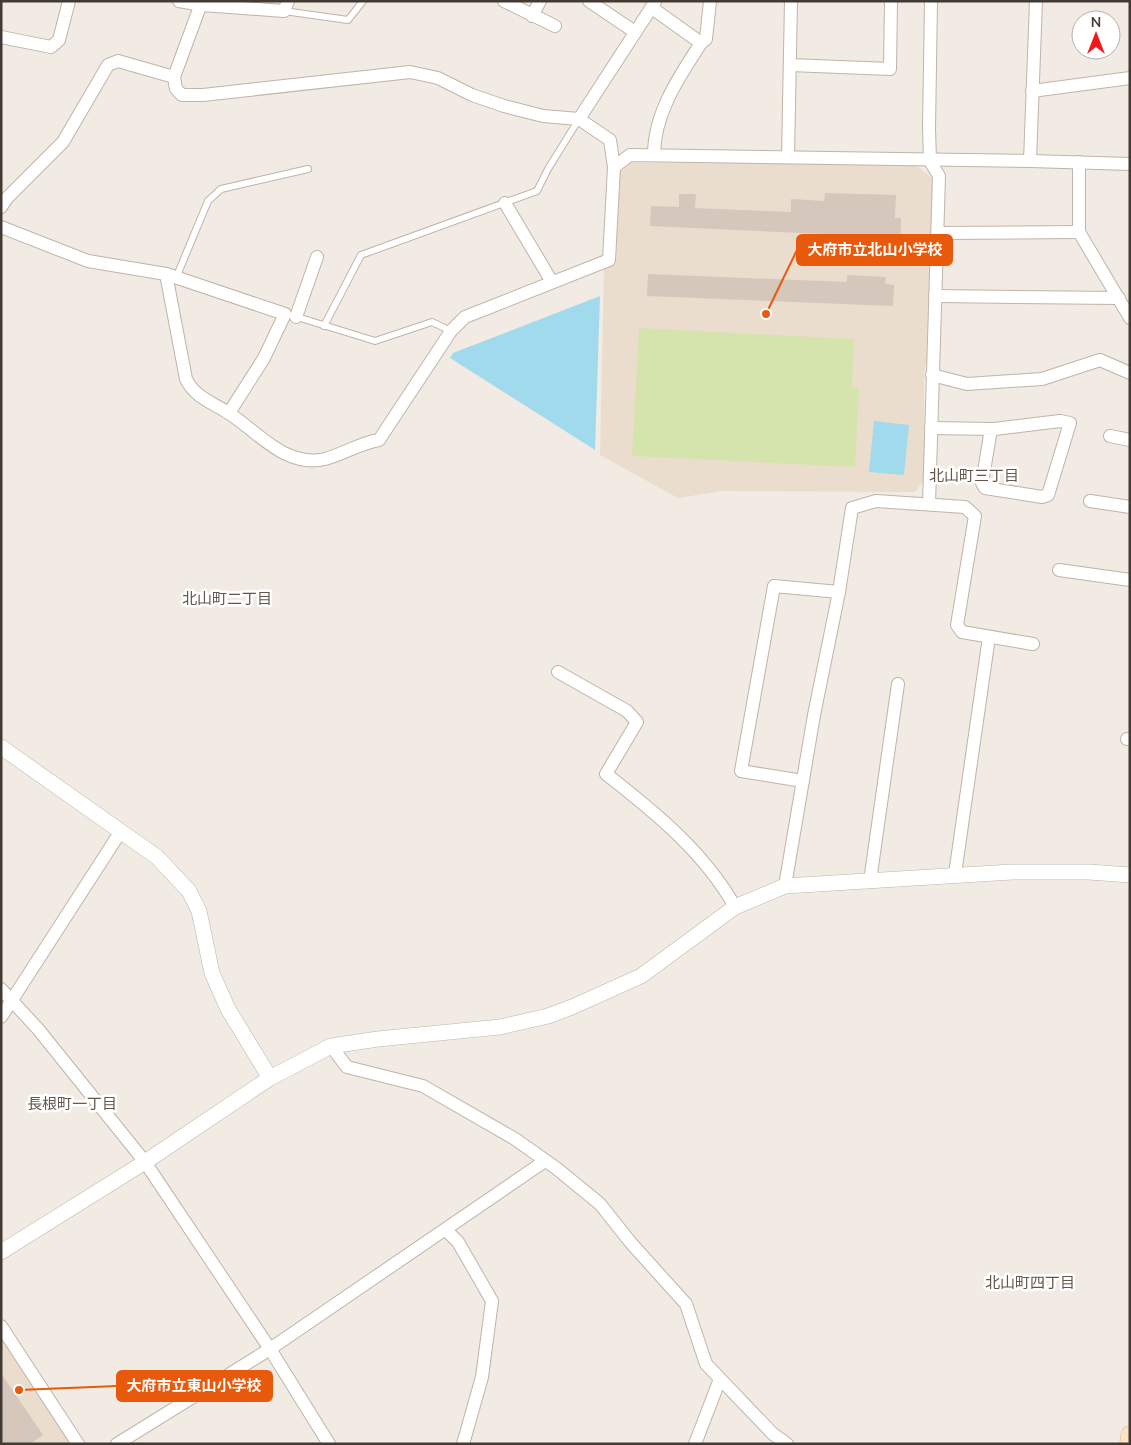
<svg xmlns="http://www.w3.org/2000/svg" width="1131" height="1445" viewBox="0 0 1131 1445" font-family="'Nunito Sans','Noto Sans JP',sans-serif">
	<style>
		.education { fill: #eaddcd }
		.green { fill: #d5e4ad }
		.water { fill: #a1daed }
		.building { fill: #d5c7bc }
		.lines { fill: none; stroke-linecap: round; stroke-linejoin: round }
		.service-casing { stroke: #bfb4a9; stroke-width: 8 }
		.minor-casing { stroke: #bfb4a9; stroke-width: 14 }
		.tertiary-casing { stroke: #bfb4a9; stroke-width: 16 }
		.secondary-casing { stroke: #d3b996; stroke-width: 19 }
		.service { stroke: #fff; stroke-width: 6 }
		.minor { stroke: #fff; stroke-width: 12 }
		.tertiary { stroke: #fff; stroke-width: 15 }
		.secondary { stroke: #fce4c2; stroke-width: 18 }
		.labels { text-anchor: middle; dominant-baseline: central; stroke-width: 5; stroke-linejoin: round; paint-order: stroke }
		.neighbourhood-label { font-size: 15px; fill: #65564b; stroke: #fff }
		.leader { fill: none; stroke: #e8590c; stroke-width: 2 }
		.callout-dot { fill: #e8590c; stroke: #fff; stroke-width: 2 }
		.callout { fill: #e8590c; stroke: #e8590c; stroke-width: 2 }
		.callout-label { font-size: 15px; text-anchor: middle; font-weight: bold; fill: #fff }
	</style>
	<rect width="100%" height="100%" fill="#f1ebe3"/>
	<g class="education">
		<polygon points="631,163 914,163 933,179 927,359 924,373 924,479 915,492 722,491 678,498 600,455 604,269 616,264 618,174"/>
		<polygon points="1,1337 71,1444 1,1444"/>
	</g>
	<polygon class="green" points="639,328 854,339 852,387 859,388 855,467 632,456"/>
	<g class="water">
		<polygon points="600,296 595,450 450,358 453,353"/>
		<polygon points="874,421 909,425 904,475 869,472"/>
	</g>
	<g class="building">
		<polygon points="825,193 896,195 895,218 901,218 900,250 822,247 823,234 650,226 651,206 679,207 679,194 696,194 695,208 791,212 791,199 824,201"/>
		<polygon points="648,274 847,282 847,275 886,277 885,284 894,285 893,306 647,296"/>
		<polygon points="1,1373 43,1435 30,1444 1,1444"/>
	</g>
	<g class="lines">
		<defs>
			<g id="service">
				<polyline points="284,11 348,20 363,1"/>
				<polyline points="176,278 208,201 221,189 308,169"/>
				<polyline points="294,316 375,341 432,322 451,331"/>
				<polyline points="324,326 361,255 537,191 548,169 579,119"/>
			</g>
			<g id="minor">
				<polyline points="179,1 202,5 284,11 288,1"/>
				<polyline points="504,1 555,26"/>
				<polyline points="589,1 635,32"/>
				<path d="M652,8L701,43C679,77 654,113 654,155"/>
				<polyline points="532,16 540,1"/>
				<polyline points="1,37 51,47 59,40 69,1"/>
				<polyline points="701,43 706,39 710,1"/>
				<polyline points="790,65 890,69 891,1"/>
				<polyline points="1032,91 1130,78"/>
				<polyline points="579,119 655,2"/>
				<polyline points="788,157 791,1"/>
				<polyline points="1030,161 1036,1"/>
				<polyline points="1079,162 1079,232 1130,318"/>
				<polyline points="614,167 630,155 1030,161 1130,164"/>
				<polyline points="505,203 552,282"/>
				<polyline points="1,207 7,198 63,142 108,65 118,61 174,77"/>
				<path d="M1,227L88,261L166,274L186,379C195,398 214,403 230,414C259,433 286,468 325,459C344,454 360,443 379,440L451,331L465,317L609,260L614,167L610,140L579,119L543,116L504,106L472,95L438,78L410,72L203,95H182L176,89L174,77L202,1"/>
				<polyline points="938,233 1079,232"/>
				<polyline points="166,274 285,314 264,358 229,413"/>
				<polyline points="935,296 1119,298"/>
				<polyline points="296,317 317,257"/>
				<polyline points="932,375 967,384 1042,379 1100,360 1130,373"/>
				<polyline points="931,428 994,429 1060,421 1070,423 1048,495 1042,497 985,488 982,483 991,429"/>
				<polyline points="1110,436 1130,440"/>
				<polyline points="1090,501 1130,507"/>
				<polyline points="929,504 939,176 930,161 929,128 931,1"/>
				<polyline points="1059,570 1130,580"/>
				<path d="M558,672L627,711L637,722L606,774C655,812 705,853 735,907"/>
				<polyline points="1127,739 1130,739"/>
				<polyline points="803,781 741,771 774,586 839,592"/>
				<polyline points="955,874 989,637"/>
				<polyline points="870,881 898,684"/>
				<polyline points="785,886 814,715 839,592 852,508 876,501 965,507 975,516 957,625 962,632 1033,644"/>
				<polyline points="1,989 38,1029 145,1162 270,1349 329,1444"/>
				<polyline points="1,1017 121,831"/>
				<polyline points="331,1046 347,1067 423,1086 515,1139 556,1168 600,1204 631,1243 686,1304 706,1364 773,1434 787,1444"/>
				<polyline points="446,1230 458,1242 492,1301 482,1377 463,1444"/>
				<polyline points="1,1326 78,1444"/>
				<polyline points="117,1444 270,1349 545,1161"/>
				<polyline points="695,1444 720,1379"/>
			</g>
			<g id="tertiary">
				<polyline points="1,747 157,857 189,891 199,911 212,973 228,1009 270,1078"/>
				<polyline points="1,1252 145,1162 270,1078 331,1046 378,1039 500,1027 548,1016 572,1007 641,976 735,907 785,886 1012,872 1089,872 1130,875"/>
			</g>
			<polyline id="secondary" points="1129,1444 1130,1435"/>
		</defs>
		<use href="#service" class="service-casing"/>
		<use href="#minor" class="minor-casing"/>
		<use href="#tertiary" class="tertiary-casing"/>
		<use href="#secondary" class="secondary-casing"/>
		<use href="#service" class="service"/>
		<use href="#minor" class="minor"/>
		<use href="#tertiary" class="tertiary"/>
		<use href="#secondary" class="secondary"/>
	</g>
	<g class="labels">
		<g class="neighbourhood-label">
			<text x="974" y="476">北山町三丁目</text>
			<text x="227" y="599">北山町二丁目</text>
			<text x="72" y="1104">長根町一丁目</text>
			<text x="1030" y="1283">北山町四丁目</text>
		</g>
	</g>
	<path class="leader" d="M766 314L797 250M19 1390L117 1386"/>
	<g class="callout-dot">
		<circle cx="766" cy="314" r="5"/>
		<circle cx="19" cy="1390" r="5"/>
	</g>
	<g class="callout">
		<rect x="797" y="235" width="155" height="30" rx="5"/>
		<rect x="117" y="1371" width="155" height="30" rx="5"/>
	</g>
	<g class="callout-label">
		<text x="875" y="255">大府市立北山小学校</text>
		<text x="194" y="1391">大府市立東山小学校</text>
	</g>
	<rect width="1131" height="1445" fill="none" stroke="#433a34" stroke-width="5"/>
	<g transform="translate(1096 35)"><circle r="24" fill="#ffffff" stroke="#b4b0ae"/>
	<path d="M0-4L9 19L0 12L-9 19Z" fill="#f2191d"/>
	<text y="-8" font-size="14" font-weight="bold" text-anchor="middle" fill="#433a34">N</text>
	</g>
</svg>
